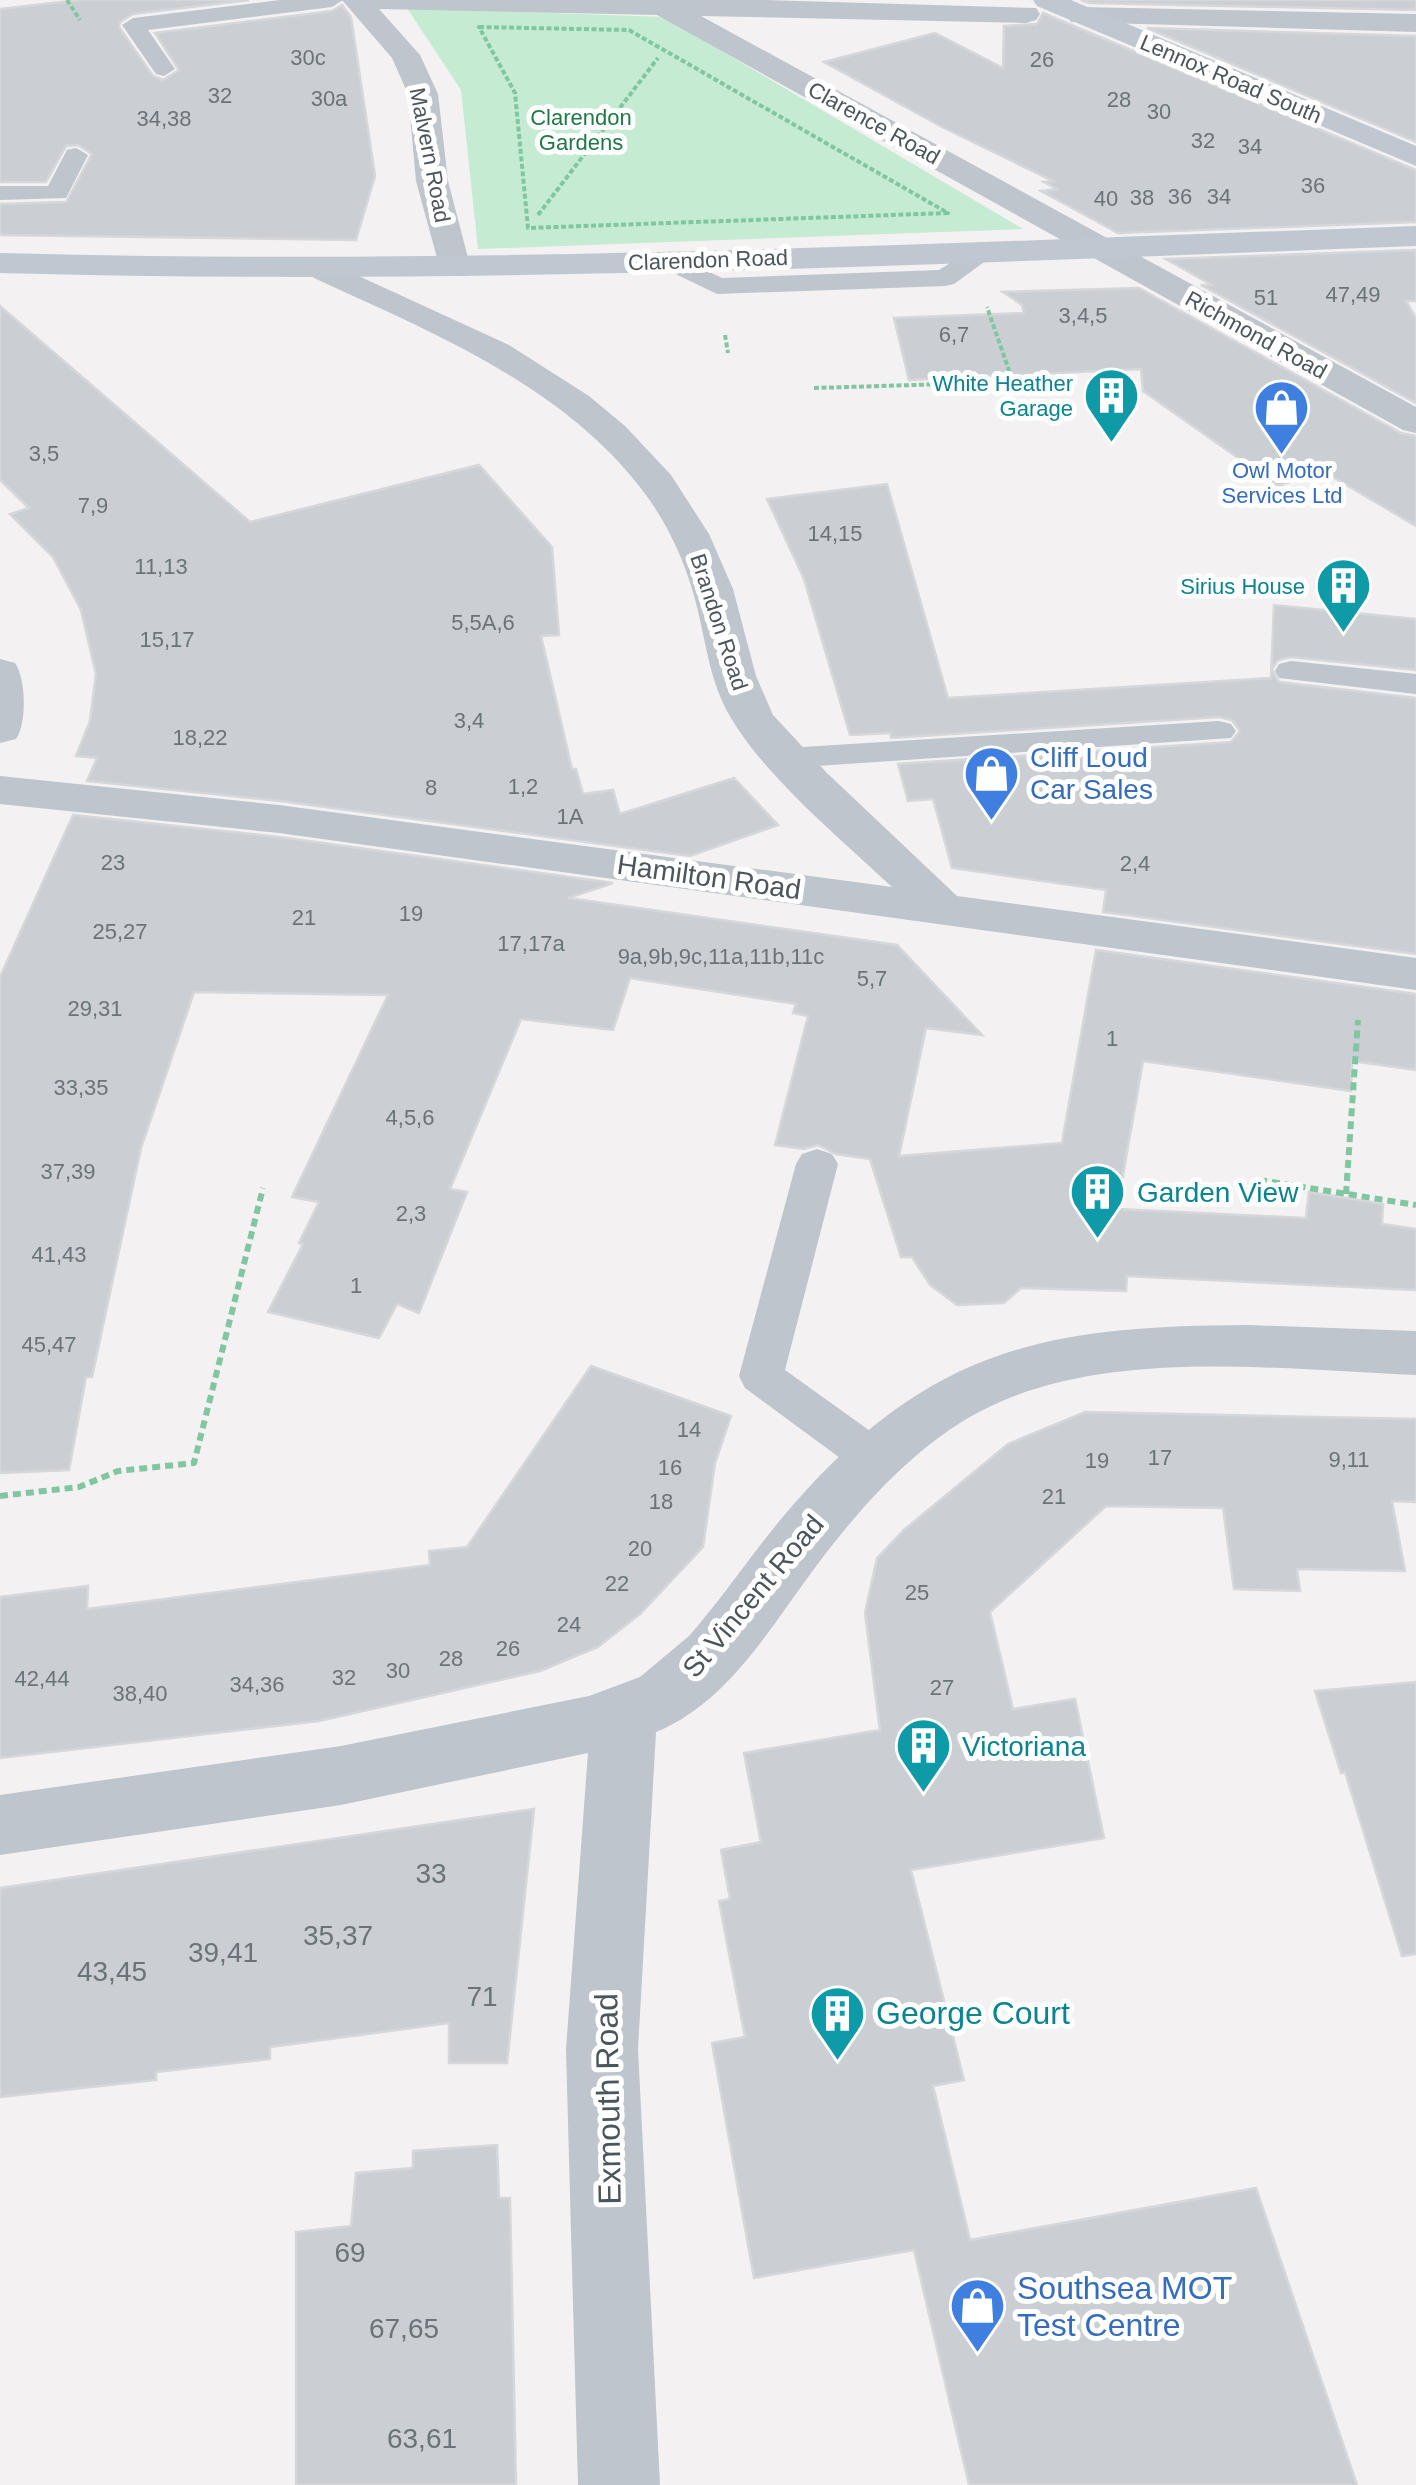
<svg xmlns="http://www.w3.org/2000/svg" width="1416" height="2485" viewBox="0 0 1416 2485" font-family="Arial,sans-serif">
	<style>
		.green { fill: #c5ebd2 }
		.building { fill: #cbced3; stroke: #d6d7db; stroke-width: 2.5 }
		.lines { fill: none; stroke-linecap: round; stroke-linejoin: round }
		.path-far1 { stroke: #80c6a1; stroke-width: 4; stroke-dasharray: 5 2.5; stroke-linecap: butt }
		.path { stroke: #80c6a1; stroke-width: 6; stroke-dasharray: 8 5; stroke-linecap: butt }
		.lane { fill: #bec5cc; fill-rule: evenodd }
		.street { fill: #bec5cc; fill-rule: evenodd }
		.secondary { fill: #bfc8d0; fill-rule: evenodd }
		.labels { text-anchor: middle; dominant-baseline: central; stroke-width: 10; stroke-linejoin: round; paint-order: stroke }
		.number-label { font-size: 22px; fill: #6b737a }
		.far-street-label { font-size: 22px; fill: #4b555c; stroke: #fff }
		.far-park-label { font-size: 22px; fill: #227749; stroke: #fff }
		.far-culture-label { font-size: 22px; fill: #0d838f; stroke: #fff; text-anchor: end }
		.far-shop-label { font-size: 22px; fill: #366cbe; stroke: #fff }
		.shop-label { font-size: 28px; fill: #366cbe; stroke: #fff; text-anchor: start }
		.street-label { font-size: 28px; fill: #4b555c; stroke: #fff }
		.culture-label { font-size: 28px; fill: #0d838f; stroke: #fff; text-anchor: start }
		.near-number-label { font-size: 28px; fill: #6b737a }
		.near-culture-label { font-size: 32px; fill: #0d838f; stroke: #fff; text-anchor: start }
		.near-street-label { font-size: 32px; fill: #4b555c; stroke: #fff }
		.near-shop-label { font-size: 32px; fill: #366cbe; stroke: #fff; text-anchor: start }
	</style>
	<rect width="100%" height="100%" fill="#f3f1f1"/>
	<polygon class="green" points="407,8 664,17 1023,229 478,249 461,90"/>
	<g class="building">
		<polygon points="80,0 249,0 133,14 120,22 119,27 153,76 163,80 179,70 155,33 332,11 342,5 351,17 375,176 356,240 0,235 0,204 66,202 92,154 78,145 66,146 46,182 0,182 0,9"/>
		<polygon points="1081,0 1416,0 1416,10 1089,3"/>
		<polygon points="1043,13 1416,170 1416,222 1118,233 1041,191 1057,189 1044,182 1053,181 942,127 824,62 935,33 1003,68 1004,26 1037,24"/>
		<polygon points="1147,28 1416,36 1416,142"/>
		<polygon points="1416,250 1416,301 1406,301 1416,318 1416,403 1201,285 1212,285 1166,259"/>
		<polygon points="1139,288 1401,433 1416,436 1416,526 1321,470 1278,486 1143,391 1141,369 909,380 894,318 1024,313 1022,305 1003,292"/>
		<polygon points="0,306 250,522 479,465 552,547 559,635 541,636 572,769 576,769 583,794 613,790 620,814 734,778 778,825 690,856 280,801 87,781 97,758 76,756 90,721 96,674 81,610 53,557 10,514 29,508 0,480"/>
		<polygon points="887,484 948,698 1271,678 1274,605 1416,619 1416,670 1291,657 1278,660 1272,669 1279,682 1416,698 1416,954 1103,912 1106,890 952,868 933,799 908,801 898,764 1231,742 1240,731 1232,720 1219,717 891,738 890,733 850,735 804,579 767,499"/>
		<polygon points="73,815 279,837 613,883 568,898 897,945 982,1035 926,1028 899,1156 1062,1143 1096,950 1416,994 1416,1070 1352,1061 1351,1091 1143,1061 1117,1209 1306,1218 1309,1192 1383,1204 1382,1224 1416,1229 1416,1290 1127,1276 1126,1291 1021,1288 1004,1303 957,1305 930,1285 912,1257 901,1257 870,1159 836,1154 818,1145 804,1149 775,1145 808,1016 793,1013 796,1004 630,978 613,1030 521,1019 450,1189 467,1192 419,1313 397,1304 379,1338 268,1312 303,1244 299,1243 319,1202 292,1197 388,995 194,992 141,1148 92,1377 86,1377 69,1470 0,1473 0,977"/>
		<polygon points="591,1366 731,1416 715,1463 703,1547 640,1614 598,1647 540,1671 319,1721 0,1758 0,1597 88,1586 87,1609 430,1565 429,1551 467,1547"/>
		<polygon points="1085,1412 1416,1419 1416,1502 1392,1501 1405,1571 1297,1569 1300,1591 1234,1589 1223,1508 1106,1506 990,1612 1013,1709 1075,1699 1104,1838 911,1870 964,2080 933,2086 970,2240 1256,2188 1357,2485 969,2485 914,2250 754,2278 712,2043 745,2037 719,1901 730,1899 721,1850 761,1842 744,1753 880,1730 865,1613 877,1558 905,1529 1008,1444"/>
		<polygon points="1416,1682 1416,1954 1402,1956 1345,1772 1341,1773 1315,1691"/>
		<polygon points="534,1809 507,2063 449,2063 449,2023 270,2047 270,2059 156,2072 156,2080 0,2097 0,1888"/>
		<polygon points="497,2145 499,2198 510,2198 516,2485 296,2485 296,2232 351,2226 356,2173 413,2168 413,2151"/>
	</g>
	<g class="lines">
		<g class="path-far1">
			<polyline points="67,0 80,20"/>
			<polygon points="479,27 629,30 948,213 528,228 515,93"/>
			<polyline points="538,215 658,58"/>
			<polyline points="725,335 728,353"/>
			<polyline points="814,388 1013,382 987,307"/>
		</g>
		<g class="path">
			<polyline points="1259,1180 1416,1205"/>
			<polyline points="1346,1194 1358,1020"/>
			<polyline points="0,1496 79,1487 118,1471 194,1463 263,1188"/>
		</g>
		<g class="lane">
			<polygon points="280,0 343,0 332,7 148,30 175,69 164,76 156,74 122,25 133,18"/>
			<polygon points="76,148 88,155 66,198 0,200 0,186 48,186 67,150"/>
			<polygon points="982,243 995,251 991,257 954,284 945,286 717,294 663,268 659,262 672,254 722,278 939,270"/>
			<polygon points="1291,661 1416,674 1416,694 1279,678 1275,671 1279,664"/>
			<polygon points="1219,721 1231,724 1236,731 1231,738 787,768 775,765 770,758 775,751 787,748"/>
			<polygon points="817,1149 832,1154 838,1164 785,1370 891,1446 898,1459 891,1472 875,1477 859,1472 745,1388 739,1376 796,1164 802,1154"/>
		</g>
		<g class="street">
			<polygon points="342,0 764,0 1036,8 1040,14 1036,20 1026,23 701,16 1416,407 1416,433 1403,430 657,15 379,9 420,55 438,94 448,181 471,269 466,276 442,276 416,181 408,94 392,58"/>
			<polygon points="1081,7 1416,14 1416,32 1071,22 1067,16 1071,10"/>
			<path d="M326,261L509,345L589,396L625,426L671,475L709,534L733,589L756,676L773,715L827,773L957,896L1416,958V990L279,833L0,804V776L279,805L892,887C840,838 753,767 723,703C709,673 705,639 697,607C687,566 669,525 643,491C563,385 431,332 314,278L309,271L314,264Z"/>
			<path d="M0,659L15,663C26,679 27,723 16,739L0,743Z"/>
			<path d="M1247,1325L1416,1331V1375C1283,1370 1112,1347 989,1407C920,1440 862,1505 817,1565C771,1626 729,1702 656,1732L638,2049L660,2485H578L566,2049L588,1753L341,1805L0,1855V1795L341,1746L589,1696L640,1677L689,1636C726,1594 756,1547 793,1505C931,1348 1045,1326 1247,1325Z"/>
		</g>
		<g class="secondary">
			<polygon points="1033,0 1071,0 1416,146 1416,166 1037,6"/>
			<path d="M1416,226V246C944,264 473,286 0,273V253C473,266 944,243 1416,226Z"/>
		</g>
	</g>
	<defs>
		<symbol id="building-pin" viewBox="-11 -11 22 30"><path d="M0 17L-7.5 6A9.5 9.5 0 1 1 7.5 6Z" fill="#0f9aa8" stroke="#fff"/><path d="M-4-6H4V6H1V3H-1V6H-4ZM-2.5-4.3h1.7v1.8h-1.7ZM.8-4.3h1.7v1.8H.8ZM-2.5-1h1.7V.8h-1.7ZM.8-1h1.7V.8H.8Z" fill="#fff"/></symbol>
		<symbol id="shop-pin" viewBox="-11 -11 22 30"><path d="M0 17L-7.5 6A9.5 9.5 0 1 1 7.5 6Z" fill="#3f7fe0" stroke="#fff"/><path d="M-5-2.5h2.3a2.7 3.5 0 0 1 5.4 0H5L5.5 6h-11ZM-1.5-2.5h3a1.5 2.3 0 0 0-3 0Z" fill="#fff"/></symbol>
	</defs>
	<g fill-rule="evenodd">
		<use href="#building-pin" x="1080" y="364" width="63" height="86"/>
		<use href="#shop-pin" x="1250" y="376" width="63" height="86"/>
		<use href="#building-pin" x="1312" y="554" width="63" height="86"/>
		<use href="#shop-pin" x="960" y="742" width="63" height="86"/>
		<use href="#building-pin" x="1066" y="1160" width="63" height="86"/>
		<use href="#building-pin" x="892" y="1714" width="63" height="86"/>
		<use href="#building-pin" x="806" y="1982" width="63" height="86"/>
		<use href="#shop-pin" x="946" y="2274" width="63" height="86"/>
	</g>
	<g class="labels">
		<g class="number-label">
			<text x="308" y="57">30c</text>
			<text x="1042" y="59">26</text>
			<text x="220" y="95">32</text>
			<text x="329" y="98">30a</text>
			<text x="1119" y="99">28</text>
			<text x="1159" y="111">30</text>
			<text x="164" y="118">34,38</text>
			<text x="1203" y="140">32</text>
			<text x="1250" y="146">34</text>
			<text x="1313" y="185">36</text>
			<text x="1180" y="196">36</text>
			<text x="1219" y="196">34</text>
			<text x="1142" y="197">38</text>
			<text x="1106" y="198">40</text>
			<text x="1353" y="294">47,49</text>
			<text x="1266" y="297">51</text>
			<text x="1083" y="315">3,4,5</text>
			<text x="954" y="334">6,7</text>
			<text x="44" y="453">3,5</text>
			<text x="93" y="505">7,9</text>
			<text x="835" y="533">14,15</text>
			<text x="161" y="566">11,13</text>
			<text x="483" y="622">5,5A,6</text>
			<text x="167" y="639">15,17</text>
			<text x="469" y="720">3,4</text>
			<text x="200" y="737">18,22</text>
			<text x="523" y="786">1,2</text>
			<text x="431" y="787">8</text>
			<text x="570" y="816">1A</text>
			<text x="113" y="862">23</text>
			<text x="1135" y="863">2,4</text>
			<text x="411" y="913">19</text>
			<text x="304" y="917">21</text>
			<text x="120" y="931">25,27</text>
			<text x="531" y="943">17,17a</text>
			<text x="721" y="956">9a,9b,9c,11a,11b,11c</text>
			<text x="872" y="978">5,7</text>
			<text x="95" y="1008">29,31</text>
			<text x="1112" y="1038">1</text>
			<text x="81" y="1087">33,35</text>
			<text x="410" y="1117">4,5,6</text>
			<text x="68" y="1171">37,39</text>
			<text x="411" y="1213">2,3</text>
			<text x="59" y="1254">41,43</text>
			<text x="356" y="1285">1</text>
			<text x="49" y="1344">45,47</text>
			<text x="689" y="1429">14</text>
			<text x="1160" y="1457">17</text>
			<text x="1349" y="1459">9,11</text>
			<text x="1097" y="1460">19</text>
			<text x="670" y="1467">16</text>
			<text x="1054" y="1496">21</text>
			<text x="661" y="1501">18</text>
			<text x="640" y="1548">20</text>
			<text x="617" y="1583">22</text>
			<text x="917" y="1592">25</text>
			<text x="569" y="1624">24</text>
			<text x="508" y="1648">26</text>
			<text x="451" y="1658">28</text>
			<text x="398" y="1670">30</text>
			<text x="344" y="1677">32</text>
			<text x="42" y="1678">42,44</text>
			<text x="257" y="1684">34,36</text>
			<text x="942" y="1687">27</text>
			<text x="140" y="1693">38,40</text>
		</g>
		<g class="far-street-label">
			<text transform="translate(1231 79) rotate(23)">Lennox Road South</text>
			<text transform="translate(874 123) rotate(29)">Clarence Road</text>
			<text transform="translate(430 155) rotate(79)">Malvern Road</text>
			<text transform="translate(708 260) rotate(-2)">Clarendon Road</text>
			<text transform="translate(1256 335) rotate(29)">Richmond Road</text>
			<text transform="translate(719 622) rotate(72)">Brandon Road</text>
		</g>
		<g class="far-park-label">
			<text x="581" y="117">Clarendon<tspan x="581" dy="25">Gardens</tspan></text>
		</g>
		<g class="far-culture-label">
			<text x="1073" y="383">White Heather<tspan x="1073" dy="25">Garage</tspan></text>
			<text x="1305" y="586">Sirius House</text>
		</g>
		<g class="far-shop-label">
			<text x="1282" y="470">Owl Motor<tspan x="1282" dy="25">Services Ltd</tspan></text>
		</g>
		<g class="shop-label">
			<text x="1030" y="757">Cliff Loud<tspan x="1030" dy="32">Car Sales</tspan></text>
		</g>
		<g class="street-label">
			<text transform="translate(709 877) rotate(8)">Hamilton Road</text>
			<text transform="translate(753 1596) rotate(-50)">St Vincent Road</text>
		</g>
		<g class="culture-label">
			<text x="1137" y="1192">Garden View</text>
			<text x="962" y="1746">Victoriana</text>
		</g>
		<g class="near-number-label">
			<text x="431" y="1873">33</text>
			<text x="338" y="1935">35,37</text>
			<text x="223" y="1952">39,41</text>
			<text x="112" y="1971">43,45</text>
			<text x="482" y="1996">71</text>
			<text x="350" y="2252">69</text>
			<text x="404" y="2328">67,65</text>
			<text x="422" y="2438">63,61</text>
		</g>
		<g class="near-culture-label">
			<text x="876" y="2013">George Court</text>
		</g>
		<g class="near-street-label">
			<text transform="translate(608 2099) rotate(-91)">Exmouth Road</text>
		</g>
		<g class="near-shop-label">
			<text x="1017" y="2288">Southsea MOT<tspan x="1017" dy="37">Test Centre</tspan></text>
		</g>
	</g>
</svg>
